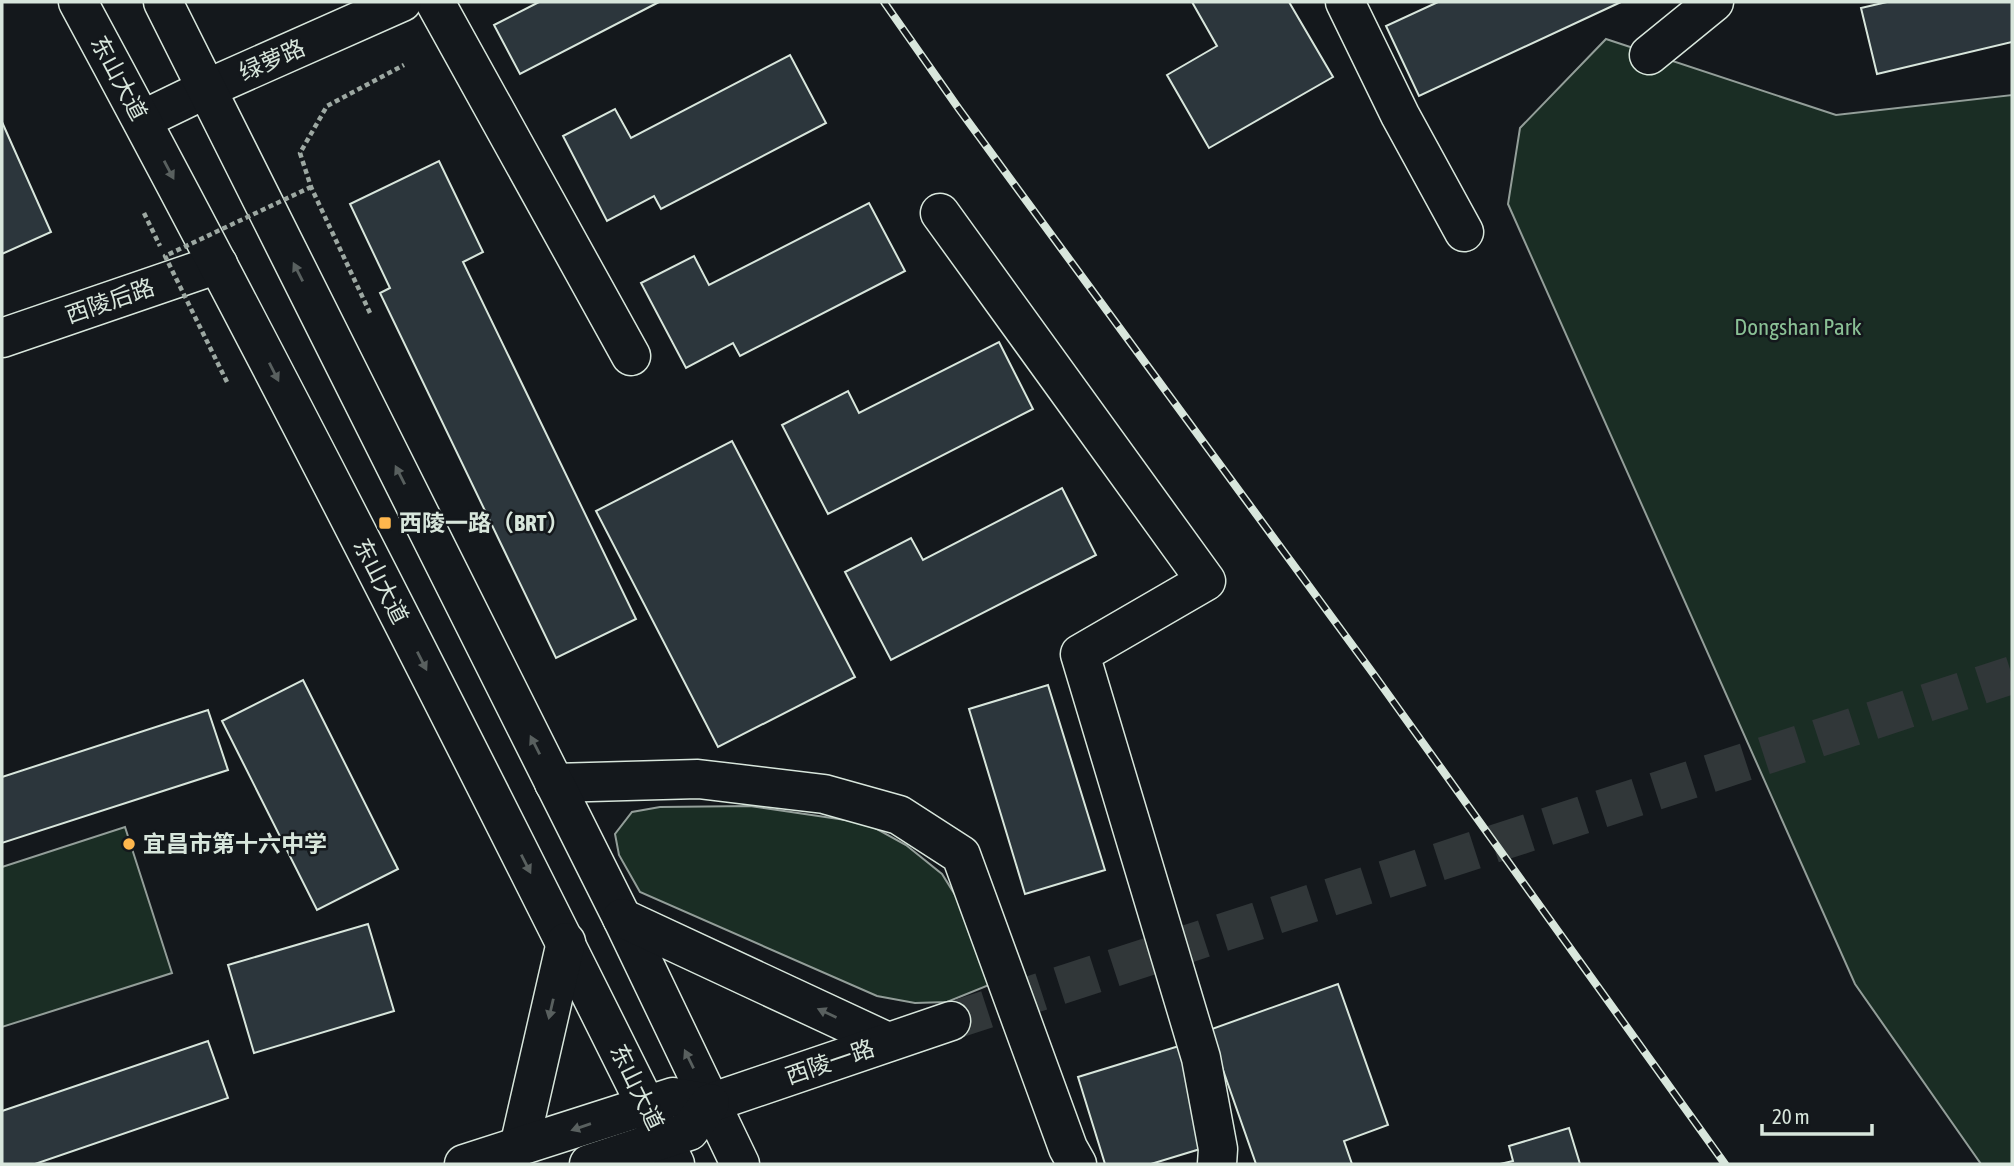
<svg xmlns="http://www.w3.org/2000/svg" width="2014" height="1166" viewBox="0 0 2014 1166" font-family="'Asap Condensed','Noto Sans SC',sans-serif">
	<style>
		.green { fill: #1a2d24; stroke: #939e99; stroke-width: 2 }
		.building { fill: #2c363c; stroke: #d8e6dc; stroke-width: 2 }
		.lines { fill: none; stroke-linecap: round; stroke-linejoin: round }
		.major-tunnel { stroke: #313739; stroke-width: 38; stroke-dasharray: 38 19; stroke-linecap: butt }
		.minor-casing { stroke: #d8e6dc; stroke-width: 41 }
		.major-casing { stroke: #d8e6dc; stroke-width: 41 }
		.path { stroke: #9da8a2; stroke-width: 4.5; stroke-dasharray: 5 3.5; stroke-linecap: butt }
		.minor { stroke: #14181c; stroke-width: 38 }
		.major { stroke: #14181c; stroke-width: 38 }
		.rail-casing { stroke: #d8e6dc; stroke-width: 8 }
		.rail { stroke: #14181c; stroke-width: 5; stroke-dasharray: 16; stroke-linecap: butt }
		.path-bridge { stroke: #9da8a2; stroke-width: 4.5; stroke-dasharray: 5 3.5; stroke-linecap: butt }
		.oneway { fill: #59605f }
		.poi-dot { fill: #ffb74d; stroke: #14181c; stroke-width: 2.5 }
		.labels { text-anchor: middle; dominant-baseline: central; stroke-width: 5; stroke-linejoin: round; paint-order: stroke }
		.street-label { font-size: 23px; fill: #d8e6dc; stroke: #14181c }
		.park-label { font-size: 23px; fill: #8ac095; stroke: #14181c }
		.poi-label { font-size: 23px; font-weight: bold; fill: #d8e6dc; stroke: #14181c; text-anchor: start }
	</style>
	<rect width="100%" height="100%" fill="#14181c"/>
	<g class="green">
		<polygon points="1606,39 1836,115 2012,95 2012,1164 1981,1164 1855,984 1508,204 1520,128"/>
		<polygon points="750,806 866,823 906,845 942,874 957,898 989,985 947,1002 915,1003 877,996 640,892 619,855 615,834 632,812 660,807"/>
		<polygon points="125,827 172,973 2,1027 2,867"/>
	</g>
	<g class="building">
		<polygon points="539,2 659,2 520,74 494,25"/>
		<polygon points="1192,2 1289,2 1333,77 1209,148 1167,75 1217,46"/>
		<polygon points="1438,2 1621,2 1419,96 1386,26"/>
		<polygon points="1887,2 2012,2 2012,42 1877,74 1861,8"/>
		<polygon points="790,55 826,123 661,209 654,196 607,221 563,136 615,109 631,138"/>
		<polygon points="2,122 51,232 2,254"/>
		<polygon points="439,161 483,252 463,262 636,619 556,658 380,293 390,288 350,204"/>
		<polygon points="869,203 905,271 740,356 733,343 686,368 641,283 694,256 709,285"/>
		<polygon points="999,342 1033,409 828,514 782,425 848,391 859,413"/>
		<polygon points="732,441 855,677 718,747 596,511"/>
		<polygon points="1062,488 1096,555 891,660 845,572 911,538 923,560"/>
		<polygon points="303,680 398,869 317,910 222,721"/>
		<polygon points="1048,685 1105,870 1025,894 969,709"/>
		<polygon points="208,710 228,770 2,843 2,777"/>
		<polygon points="368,924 394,1011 254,1053 228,965"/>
		<polygon points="1338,984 1388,1125 1344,1141 1352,1164 1256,1164 1209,1030"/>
		<polygon points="208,1041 228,1098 35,1164 2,1164 2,1111"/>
		<polygon points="1179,1046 1210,1146 1151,1164 1105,1164 1078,1077"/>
		<polygon points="1569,1128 1580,1164 1500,1164 1513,1161 1509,1146"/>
	</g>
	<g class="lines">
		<polyline class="major-tunnel" points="951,1021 2012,675"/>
		<defs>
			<g id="minor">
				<polyline points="435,2 631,356"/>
				<polyline points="1345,2 1400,115 1464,232"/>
				<polyline points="1649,55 1714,2"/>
				<polyline points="142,120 206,89 402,2"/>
				<polyline points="940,213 1206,581 1080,654 1201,1058 1218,1149 1217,1164"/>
				<polyline points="2,338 218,264"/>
				<polyline points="554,783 698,779 824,794 899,815 961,855 1068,1148 1077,1164"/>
			</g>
			<g id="major">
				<path d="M78,2C285,385 482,774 675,1164"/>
				<polyline points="163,2 622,918 740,1164"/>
				<polyline points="622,918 888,1042"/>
				<polyline points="519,1147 566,942"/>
				<polyline points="464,1164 673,1097 710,1103 951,1021"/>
				<polyline points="589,1164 689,1131 710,1103"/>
			</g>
		</defs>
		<use href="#minor" class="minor-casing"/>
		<use href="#major" class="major-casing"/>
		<g class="path">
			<polyline points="144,213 160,246"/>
			<polyline points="370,313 311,187 300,153 327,106 404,65"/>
		</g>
		<use href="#minor" class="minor"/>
		<use href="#major" class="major"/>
		<defs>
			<polyline id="rail" points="884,2 959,109 1372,672 1725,1164"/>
		</defs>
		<use href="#rail" class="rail-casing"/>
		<use href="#rail" class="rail"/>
		<polyline class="path-bridge" points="227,382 165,256 311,187"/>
	</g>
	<defs><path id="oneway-solid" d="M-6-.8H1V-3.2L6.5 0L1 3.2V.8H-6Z" transform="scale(1.75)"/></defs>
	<g class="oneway">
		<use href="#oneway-solid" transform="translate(169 170) rotate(62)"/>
		<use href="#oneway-solid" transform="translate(298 272) rotate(-117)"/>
		<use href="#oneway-solid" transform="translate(274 372) rotate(63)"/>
		<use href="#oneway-solid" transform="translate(400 475) rotate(-117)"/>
		<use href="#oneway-solid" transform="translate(422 661) rotate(63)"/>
		<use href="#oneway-solid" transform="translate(535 745) rotate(-117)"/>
		<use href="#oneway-solid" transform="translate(526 864) rotate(63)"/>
		<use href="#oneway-solid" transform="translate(551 1009) rotate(103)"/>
		<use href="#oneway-solid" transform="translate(827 1013) rotate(-155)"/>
		<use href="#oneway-solid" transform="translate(689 1059) rotate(-116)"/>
		<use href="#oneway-solid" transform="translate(581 1127) rotate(161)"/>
	</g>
	<g class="poi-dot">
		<rect x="378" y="516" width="14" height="14" rx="3.5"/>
		<circle cx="129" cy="844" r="7"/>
	</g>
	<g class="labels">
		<g class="street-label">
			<text transform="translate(272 60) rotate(-24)">绿萝路</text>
			<text transform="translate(119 78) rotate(62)">东山大道</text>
			<text transform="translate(110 301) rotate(-19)">西陵后路</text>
			<text transform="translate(381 581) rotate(63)">东山大道</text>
			<text transform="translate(830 1062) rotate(-19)">西陵一路</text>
			<text transform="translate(637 1087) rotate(64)">东山大道</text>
		</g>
		<g class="park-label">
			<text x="1798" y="327">Dongshan Park</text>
		</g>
		<g class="poi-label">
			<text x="399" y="523">西陵一路（BRT）</text>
			<text x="143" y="844">宜昌市第十六中学</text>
		</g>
	</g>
	<rect width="2014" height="1166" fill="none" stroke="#d8e6dc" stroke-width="7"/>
	<path d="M1762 1124v10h110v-10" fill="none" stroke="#d8e6dc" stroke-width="3.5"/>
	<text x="1772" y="1124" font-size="21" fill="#d8e6dc" stroke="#14181c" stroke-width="5" paint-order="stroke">20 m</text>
</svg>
